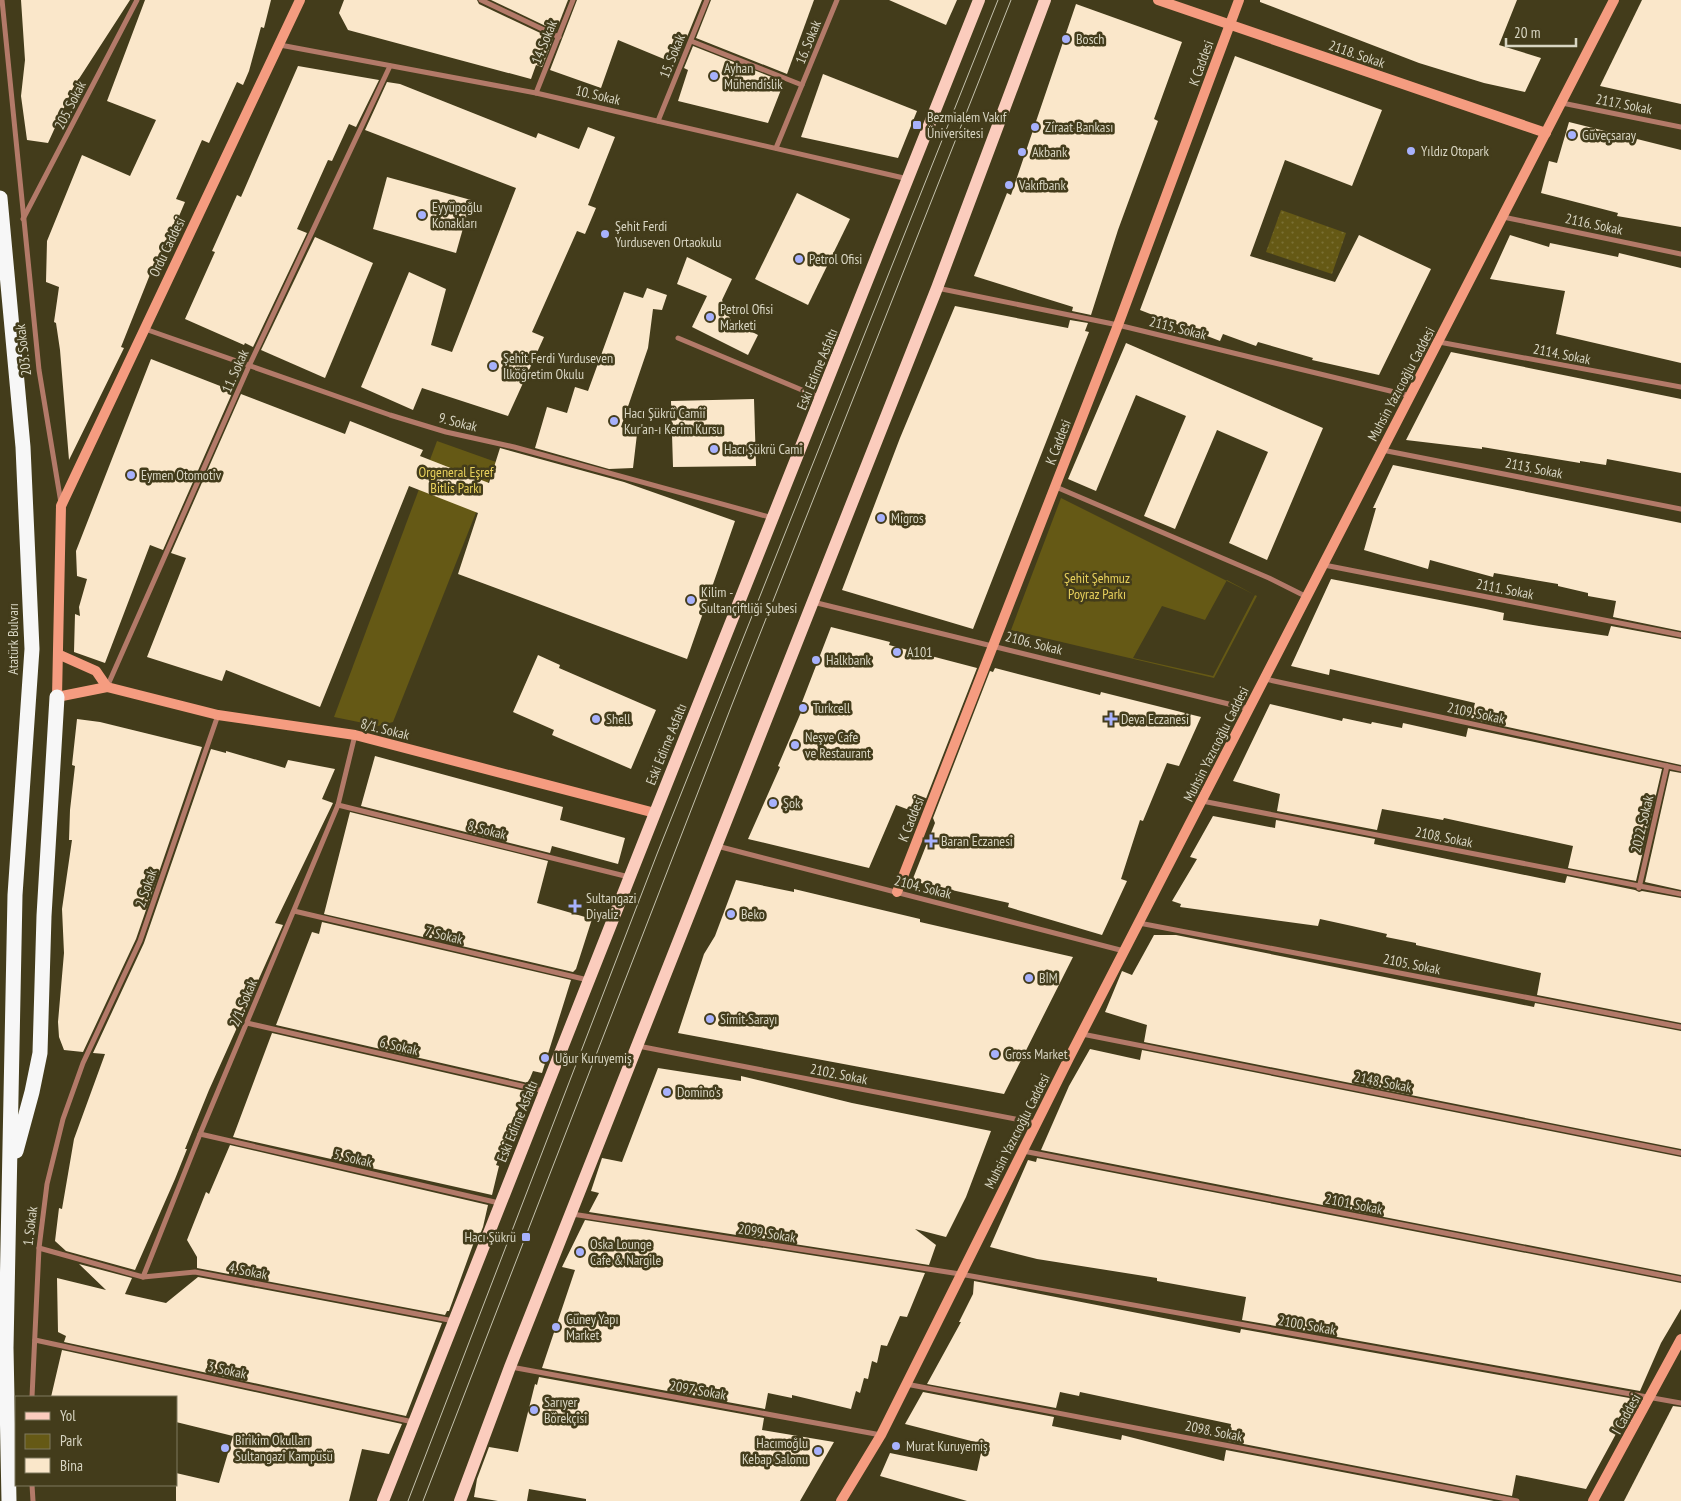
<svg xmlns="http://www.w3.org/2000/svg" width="1681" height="1501" viewBox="0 0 1681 1501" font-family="'PT Sans Narrow',sans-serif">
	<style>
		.grass { fill: url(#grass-dots) }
		.park { fill: #655915; fill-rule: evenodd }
		.building { fill: #fae7ca }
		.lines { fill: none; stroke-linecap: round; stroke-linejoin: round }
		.street { stroke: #b37a69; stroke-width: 5 }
		.secondary { stroke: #f59c80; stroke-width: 10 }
		.primary { stroke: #fbccbd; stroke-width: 12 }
		.highway { stroke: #f7f7f7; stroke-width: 15 }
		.tram { stroke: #c5c2ad; stroke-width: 1 }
		.poi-dot { fill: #a7b1fc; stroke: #433c1b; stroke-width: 2 }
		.labels { text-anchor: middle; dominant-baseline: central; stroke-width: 5; stroke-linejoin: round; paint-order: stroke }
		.poi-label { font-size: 14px; fill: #d8d5c2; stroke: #433c1b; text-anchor: start }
		.street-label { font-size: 14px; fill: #d8d5c2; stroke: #433c1b }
		.park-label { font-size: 14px; fill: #e7d05c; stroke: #433c1b }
	</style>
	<defs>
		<pattern id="grass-dots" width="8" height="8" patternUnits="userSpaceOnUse" patternTransform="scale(1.25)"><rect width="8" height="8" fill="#655915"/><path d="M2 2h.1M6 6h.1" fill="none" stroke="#7a7035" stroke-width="1.8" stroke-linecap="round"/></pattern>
	</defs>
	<rect width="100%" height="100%" fill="#433c1b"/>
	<polygon class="grass" points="1281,210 1346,233 1332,274 1266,252"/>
	<g class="park">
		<polygon points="437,441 496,462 393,722 378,726 334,717"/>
		<path d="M1061,498L1257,596L1214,678L1011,630ZM1227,580L1255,595L1213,676L1133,658L1162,606L1205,620Z"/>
	</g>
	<g class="building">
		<polygon points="21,0 130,0 73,88 48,143 27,140 21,96 25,60"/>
		<polygon points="145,0 271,0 264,28 261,27 249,71 243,85 237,82 209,143 202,140 176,199 185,202 161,259 157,257 121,347 124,348 69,460 60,350 56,323 54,322 59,287 46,282 47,241 82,155 130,176 156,120 107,101"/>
		<polygon points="344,0 477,0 479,4 553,39 542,67 536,65 531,79 348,30 339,13"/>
		<polygon points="491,0 568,0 556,31"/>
		<polygon points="577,0 702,0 676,64 618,40 601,88 550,70"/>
		<polygon points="711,0 814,0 787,74 696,38"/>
		<polygon points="889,0 957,0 946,25"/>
		<polygon points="1260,0 1517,0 1499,45 1541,58 1525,92 1484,83 1419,63 1260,2"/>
		<polygon points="1642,0 1681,0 1681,104 1600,86"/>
		<polygon points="1076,4 1182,42 1154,119 1158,121 1118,230 1091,315 1072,311 1073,307 974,276 1007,193 1011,195"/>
		<polygon points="693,46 784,82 768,123 678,101 688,70 684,68"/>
		<polygon points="1235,56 1382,110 1352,186 1285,160 1250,256 1335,282 1359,235 1431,269 1379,375 1312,360 1313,358 1258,342 1256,346 1223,334 1220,341 1140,310"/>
		<polygon points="298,66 379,80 356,127 349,124 332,161 328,160 297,229 307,233 253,347 245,343 244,345 185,319 215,252 212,251 237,195 241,197"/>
		<polygon points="823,74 917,111 898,158 801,137"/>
		<polygon points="387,82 400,84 536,138 538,133 579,149 588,127 615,137 588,205 596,208 585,234 577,231 532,332 544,337 508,416 422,388 413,410 361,387 409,272 446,289 431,345 452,352 516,188 365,130"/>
		<polygon points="1569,122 1681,150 1681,227 1617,216 1618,213 1541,193 1549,161 1557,163"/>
		<polygon points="387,177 471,200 456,253 373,229"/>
		<polygon points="797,193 850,219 808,305 755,279"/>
		<polygon points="1510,235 1549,247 1550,243 1618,257 1619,253 1681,268 1681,363 1556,334 1565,291 1490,279"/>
		<polygon points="315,237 373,263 325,378 261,350"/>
		<polygon points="687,257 732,279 722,300 731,321 758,335 748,355 692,327 707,296 677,284"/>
		<polygon points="647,288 667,295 662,310 653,309 648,348 621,427 637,434 633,468 609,469 535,448 547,407 567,413 575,387 588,391 624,292 643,298"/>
		<polygon points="955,306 1068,328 1070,320 1088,323 1085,331 1089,332 973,629 842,590 900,438"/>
		<polygon points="1126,343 1323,428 1267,560 1229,543 1268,452 1217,430 1175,529 1144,516 1186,416 1136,395 1096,491 1068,479"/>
		<polygon points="1451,352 1681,399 1681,473 1607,459 1606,465 1580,461 1580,463 1482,447 1482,449 1406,440"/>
		<polygon points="151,359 233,391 163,550 150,545 105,663 74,652 75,614 80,616 79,607 87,579 77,576 76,551"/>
		<polygon points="241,394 345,434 350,421 423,450 420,456 489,483 500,448 624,482 735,521 687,659 458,574 478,513 409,486 320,707 226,670 222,681 147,657 186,558 171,553"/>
		<polygon points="754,399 756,466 673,467 671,401"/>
		<polygon points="1393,465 1681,523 1681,631 1613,617 1616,601 1588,596 1588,593 1558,586 1558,584 1494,573 1493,577 1430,560 1428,569 1364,550 1376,508 1373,508"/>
		<polygon points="1331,579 1486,609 1504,613 1503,620 1539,626 1608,636 1611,626 1681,639 1681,765 1471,719 1475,703 1330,669 1329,675 1291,666"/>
		<polygon points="831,627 890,642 889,645 977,668 920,814 896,805 869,868 748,839 780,767 778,766 805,703 802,702"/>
		<polygon points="538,655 560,665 559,668 656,710 631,769 552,735 554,730 513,712"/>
		<polygon points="995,668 1100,695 1101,692 1201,717 1179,766 1167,763 1143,821 1140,820 1121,879 1127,881 1102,935 1008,907 1009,903 912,881 935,823 933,818 990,671 993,672"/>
		<polygon points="1270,704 1342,721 1343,718 1371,724 1372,722 1402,728 1403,723 1466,737 1468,728 1662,769 1636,881 1568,868 1573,846 1444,818 1443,820 1382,809 1377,830 1277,811 1280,794 1233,781"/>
		<polygon points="77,719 100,722 202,747 136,939 83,1052 64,1050 59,1037 58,1022 64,953 62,909 72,840 69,840 70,810 75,766 72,765"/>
		<polygon points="211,749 226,753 226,751 285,768 288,760 335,769 322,799 333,803 275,923 283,925 209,1090 185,1149 187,1149 175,1179 135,1270 66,1251 55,1241 59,1208 62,1209 74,1139 105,1054 93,1053 144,943"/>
		<polygon points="375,756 563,807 560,820 625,838 618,864 552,846 550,853 361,806"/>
		<polygon points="1670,771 1681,773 1681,890 1645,882"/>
		<polygon points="350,812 548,861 537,903 592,919 576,969 573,972 324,914"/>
		<polygon points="1213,816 1275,828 1276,820 1375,839 1374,844 1559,882 1565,883 1567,876 1635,890 1639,892 1642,891 1681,898 1681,1023 1537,995 1541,973 1416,945 1416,943 1386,937 1387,934 1352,926 1320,919 1318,926 1180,907 1181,904 1172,901 1197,859 1190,857"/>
		<polygon points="736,880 794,892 794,889 920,919 920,922 1073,957 1004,1094 678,1033 704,954 715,936"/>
		<polygon points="322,922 571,980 542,1073 533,1071 528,1083 276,1025 312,932 319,934"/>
		<polygon points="1154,935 1176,935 1514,1003 1534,1007 1535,1003 1681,1031 1681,1149 1144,1042 1147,1025 1105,1012 1122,971 1132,975"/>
		<polygon points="272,1033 525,1091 496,1165 499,1166 492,1195 233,1137"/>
		<polygon points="1090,1049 1140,1060 1142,1050 1681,1157 1681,1275 1041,1150 1069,1086"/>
		<polygon points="658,1068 741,1081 741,1076 852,1103 991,1131 966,1197 946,1237 915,1229 936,1245 929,1265 589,1212 599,1193 591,1191 602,1158 622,1162"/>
		<polygon points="230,1145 488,1205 483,1227 477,1242 474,1242 449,1311 447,1311 445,1315 197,1268 197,1257 187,1240 206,1192 209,1194"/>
		<polygon points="1037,1158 1681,1283 1681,1309 1661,1343 1640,1391 1242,1320 1246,1297 1157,1281 1157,1278 1037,1259 990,1247 1028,1160 1036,1162"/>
		<polygon points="585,1220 925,1273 907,1317 900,1316 887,1346 881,1345 877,1363 872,1361 868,1379 864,1378 860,1393 856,1391 851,1409 792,1395 792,1398 768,1393 765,1409 542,1368 575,1270 562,1267"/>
		<polygon points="79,1264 132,1278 125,1294 166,1303 198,1277 442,1323 406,1416 64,1342 66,1336 58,1332 57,1278 106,1290"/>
		<polygon points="974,1281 1240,1333 1241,1329 1635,1399 1586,1489 1516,1475 1512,1496 1228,1441 1231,1424 1080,1392 1079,1396 1060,1392 1056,1408 927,1384 961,1322 959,1322 973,1294"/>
		<polygon points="62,1350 402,1424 389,1454 362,1449 349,1501 176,1501 176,1473 219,1483 233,1436 176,1422 176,1397 51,1397"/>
		<polygon points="539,1377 764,1418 762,1430 834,1442 800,1501 586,1501 586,1499 529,1489 527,1501 498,1501 474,1497 477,1479 489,1447 518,1452 535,1384 537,1385"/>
		<polygon points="923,1392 1054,1417 1052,1426 1121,1440 1122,1435 1224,1461 1226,1450 1494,1501 967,1501 880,1476 890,1453 977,1471 983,1444 905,1424"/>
		<polygon points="1673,1406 1681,1407 1681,1501 1624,1501"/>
	</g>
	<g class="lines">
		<g class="street">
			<polyline points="2,0 39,370 61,503"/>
			<polyline points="481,0 559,37"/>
			<polyline points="691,41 802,85"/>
			<polyline points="280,45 536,93 908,179"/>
			<polyline points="536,93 573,0"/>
			<polyline points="1562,103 1681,127"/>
			<polyline points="658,121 707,0"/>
			<polyline points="776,148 837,0"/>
			<polyline points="1503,217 1681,254"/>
			<polyline points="23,219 137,0"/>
			<polyline points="937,288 1118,325 1411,396"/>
			<polyline points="145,329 390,415 446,432 514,447 773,518"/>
			<polyline points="678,338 821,398"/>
			<polyline points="1439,342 1681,387"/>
			<polyline points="1382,450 1681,509"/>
			<polyline points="1056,487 1269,578 1307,597"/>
			<polyline points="1324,565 1681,635"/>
			<polyline points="813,602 1249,709"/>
			<polyline points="1265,679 1681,769"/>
			<polyline points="107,687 249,366 390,66"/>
			<polyline points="1202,801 1681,894"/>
			<polyline points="338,805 629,877"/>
			<polyline points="717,846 1124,951"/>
			<polyline points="1639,888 1667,766"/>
			<polyline points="294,911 588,980"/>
			<polyline points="1139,923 1681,1027"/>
			<polyline points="247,1023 544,1091"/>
			<polyline points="1082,1034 1681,1153"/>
			<polyline points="638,1046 1036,1123"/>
			<polyline points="200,1134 499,1203"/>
			<polyline points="1023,1151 1681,1279"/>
			<polyline points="572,1214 960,1274 1681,1403"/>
			<polyline points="39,1248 143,1277 195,1272 454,1321"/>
			<polyline points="143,1277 200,1134 338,805 355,735"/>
			<polyline points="35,1340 413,1422"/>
			<polyline points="511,1367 881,1435"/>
			<polyline points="906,1384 1517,1501"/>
			<polyline points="32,1397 39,1248 47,1184 63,1119 83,1063 140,941 218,715"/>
			<polyline points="32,1485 33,1501"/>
		</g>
		<g class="secondary">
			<polyline points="300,0 61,506 57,697 107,687 218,715 355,735 655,813"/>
			<polyline points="1158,0 1546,133"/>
			<polyline points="60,655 96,671 107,687"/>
			<polyline points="897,892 1118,325 1239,0"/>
			<polyline points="841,1501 881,1435 1069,1058 1614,0"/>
			<polyline points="1593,1501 1681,1339"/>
		</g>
		<g class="primary">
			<polyline points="383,1501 655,813 979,0"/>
			<polyline points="460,1501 510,1367 937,288 1045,0"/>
		</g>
		<g class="highway">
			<polyline points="0,198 23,447 32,649 15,895 6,1348 9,1501"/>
			<polyline points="16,1151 32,1092 40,1053 44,916 57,697"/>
		</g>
		<g class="tram">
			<polyline points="408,1501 657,854 998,0"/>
			<polyline points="423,1501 733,702 1011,0"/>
		</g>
	</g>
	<g class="poi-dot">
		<circle cx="1066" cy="39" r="5"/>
		<circle cx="714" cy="76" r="5"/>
		<rect x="912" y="120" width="10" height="10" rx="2.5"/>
		<circle cx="1035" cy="127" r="5"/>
		<circle cx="1572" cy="135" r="5"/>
		<circle cx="1411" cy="151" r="5"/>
		<circle cx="1022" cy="152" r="5"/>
		<circle cx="1009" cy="185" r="5"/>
		<circle cx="422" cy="215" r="5"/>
		<circle cx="605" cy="234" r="5"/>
		<circle cx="799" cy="259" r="5"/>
		<circle cx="710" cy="317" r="5"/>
		<circle cx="493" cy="366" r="5"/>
		<circle cx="614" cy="421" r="5"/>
		<circle cx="714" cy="449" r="5"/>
		<circle cx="131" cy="475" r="5"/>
		<circle cx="881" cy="518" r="5"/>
		<circle cx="691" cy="600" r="5"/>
		<circle cx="897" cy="652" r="5"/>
		<circle cx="816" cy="660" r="5"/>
		<circle cx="803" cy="708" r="5"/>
		<circle cx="596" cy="719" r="5"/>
		<path d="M1108.5 711.5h5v5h5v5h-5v5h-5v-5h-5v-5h5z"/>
		<circle cx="795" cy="745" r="5"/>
		<circle cx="773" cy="803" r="5"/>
		<path d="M928.5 833.5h5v5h5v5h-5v5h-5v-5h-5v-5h5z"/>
		<path d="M572.5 898.5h5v5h5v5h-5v5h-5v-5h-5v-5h5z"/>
		<circle cx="731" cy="914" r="5"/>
		<circle cx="1029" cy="978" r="5"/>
		<circle cx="710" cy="1019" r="5"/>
		<circle cx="995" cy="1054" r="5"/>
		<circle cx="545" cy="1058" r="5"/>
		<circle cx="667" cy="1092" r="5"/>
		<rect x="521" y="1232" width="10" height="10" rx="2.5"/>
		<circle cx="580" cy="1252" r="5"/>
		<circle cx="556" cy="1327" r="5"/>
		<circle cx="534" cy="1410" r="5"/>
		<circle cx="896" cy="1446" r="5"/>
		<circle cx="225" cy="1448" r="5"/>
		<circle cx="818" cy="1451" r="5"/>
	</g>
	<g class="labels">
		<g class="poi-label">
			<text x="1076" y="39">Bosch</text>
			<text x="724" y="68">Ayhan<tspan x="724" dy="16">Mühendislik</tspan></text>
			<text x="927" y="117">Bezmialem Vakıf<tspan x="927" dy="16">Üniversitesi</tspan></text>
			<text x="1045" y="127">Ziraat Bankası</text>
			<text x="1582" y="135">Güveçsaray</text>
			<text x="1421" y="151">Yıldız Otopark</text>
			<text x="1032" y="152">Akbank</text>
			<text x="1019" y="185">Vakıfbank</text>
			<text x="432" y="207">Eyyüpoğlu<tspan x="432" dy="16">Konakları</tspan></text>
			<text x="615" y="226">Şehit Ferdi<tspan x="615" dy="16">Yurduseven Ortaokulu</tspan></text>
			<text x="809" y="259">Petrol Ofisi</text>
			<text x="720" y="309">Petrol Ofisi<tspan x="720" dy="16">Marketi</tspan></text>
			<text x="503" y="358">Şehit Ferdi Yurduseven<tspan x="503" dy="16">İlköğretim Okulu</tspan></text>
			<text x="624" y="413">Hacı Şükrü Camii<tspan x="624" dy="16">Kur'an-ı Kerim Kursu</tspan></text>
			<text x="724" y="449">Hacı Şükrü Cami</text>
			<text x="141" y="475">Eymen Otomotiv</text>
			<text x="891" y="518">Migros</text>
			<text x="701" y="592">Kilim -<tspan x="701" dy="16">Sultançiftliği Şubesi</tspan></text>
			<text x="907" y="652">A101</text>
			<text x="826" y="660">Halkbank</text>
			<text x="813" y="708">Turkcell</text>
			<text x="606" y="719">Shell</text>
			<text x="1121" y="719">Deva Eczanesi</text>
			<text x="805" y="737">Neşve Cafe<tspan x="805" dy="16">ve Restaurant</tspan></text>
			<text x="783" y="803">Şok</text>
			<text x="941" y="841">Baran Eczanesi</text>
			<text x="586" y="898">Sultangazi<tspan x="586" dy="16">Diyaliz</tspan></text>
			<text x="741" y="914">Beko</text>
			<text x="1039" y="978">BİM</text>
			<text x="720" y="1019">Simit Sarayı</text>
			<text x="1005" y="1054">Gross Market</text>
			<text x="555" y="1058">Uğur Kuruyemiş</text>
			<text x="677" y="1092">Domino's</text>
			<text x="516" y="1237" text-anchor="end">Hacı Şükrü</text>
			<text x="590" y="1244">Oska Lounge<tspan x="590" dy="16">Cafe &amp; Nargile</tspan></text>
			<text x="566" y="1319">Güney Yapı<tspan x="566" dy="16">Market</tspan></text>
			<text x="544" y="1402">Sarıyer<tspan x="544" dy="16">Börekçisi</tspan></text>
			<text x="235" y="1440">Birikim Okulları<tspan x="235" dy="16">Sultangazi Kampüsü</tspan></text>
			<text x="808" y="1443" text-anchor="end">Hacımoğlu<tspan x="808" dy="16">Kebap Salonu</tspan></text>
			<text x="906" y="1446">Murat Kuruyemiş</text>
		</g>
		<g class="street-label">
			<text transform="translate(544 42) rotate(-68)">14. Sokak</text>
			<text transform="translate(808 42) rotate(-68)">16. Sokak</text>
			<text transform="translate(1357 54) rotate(19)">2118. Sokak</text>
			<text transform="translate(672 56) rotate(-68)">15. Sokak</text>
			<text transform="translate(1201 63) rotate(-70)">K Caddesi</text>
			<text transform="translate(598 95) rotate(13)">10. Sokak</text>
			<text transform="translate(1624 104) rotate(11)">2117. Sokak</text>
			<text transform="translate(70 105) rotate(-63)">205. Sokak</text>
			<text transform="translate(1594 224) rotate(12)">2116. Sokak</text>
			<text transform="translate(167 247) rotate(-64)">Ordu Caddesi</text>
			<text transform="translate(1178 328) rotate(14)">2115. Sokak</text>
			<text transform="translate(23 350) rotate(-97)">203. Sokak</text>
			<text transform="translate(1562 354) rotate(11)">2114. Sokak</text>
			<text transform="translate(817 369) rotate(-68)">Eski Edirne Asfaltı</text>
			<text transform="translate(235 371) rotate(-66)">11. Sokak</text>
			<text transform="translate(1401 384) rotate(-62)">Muhsin Yazıcıoğlu Caddesi</text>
			<text transform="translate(458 422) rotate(14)">9. Sokak</text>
			<text transform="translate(1058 442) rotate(-69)">K Caddesi</text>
			<text transform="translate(1534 468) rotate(11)">2113. Sokak</text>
			<text transform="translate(1505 589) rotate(11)">2111. Sokak</text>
			<text transform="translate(13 639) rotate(-90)">Atatürk Bulvarı</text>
			<text transform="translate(1034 643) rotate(14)">2106. Sokak</text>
			<text transform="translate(1476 713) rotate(12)">2109. Sokak</text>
			<text transform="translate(385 729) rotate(14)">8/1. Sokak</text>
			<text transform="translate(666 744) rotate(-68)">Eski Edirne Asfaltı</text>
			<text transform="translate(1216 744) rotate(-63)">Muhsin Yazıcıoğlu Caddesi</text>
			<text transform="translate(911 819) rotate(-68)">K Caddesi</text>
			<text transform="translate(1642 824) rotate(-77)">2022. Sokak</text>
			<text transform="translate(487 830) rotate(14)">8. Sokak</text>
			<text transform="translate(1444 837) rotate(11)">2108. Sokak</text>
			<text transform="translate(923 887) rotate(14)">2104. Sokak</text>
			<text transform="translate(146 888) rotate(-71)">2. Sokak</text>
			<text transform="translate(444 935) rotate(13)">7. Sokak</text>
			<text transform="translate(1412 964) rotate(11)">2105. Sokak</text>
			<text transform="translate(243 1003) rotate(-67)">2/1. Sokak</text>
			<text transform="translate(399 1046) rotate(13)">6. Sokak</text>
			<text transform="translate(839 1074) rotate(11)">2102. Sokak</text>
			<text transform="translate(1383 1082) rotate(11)">2148. Sokak</text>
			<text transform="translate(517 1121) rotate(-68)">Eski Edirne Asfaltı</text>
			<text transform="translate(1017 1131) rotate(-63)">Muhsin Yazıcıoğlu Caddesi</text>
			<text transform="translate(353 1158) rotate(13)">5. Sokak</text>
			<text transform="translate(1354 1204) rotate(11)">2101. Sokak</text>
			<text transform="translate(30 1226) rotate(-83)">1. Sokak</text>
			<text transform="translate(767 1233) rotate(9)">2099. Sokak</text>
			<text transform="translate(248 1271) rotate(11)">4. Sokak</text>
			<text transform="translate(1307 1325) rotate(10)">2100. Sokak</text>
			<text transform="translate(227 1370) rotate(12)">3. Sokak</text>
			<text transform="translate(698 1390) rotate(10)">2097. Sokak</text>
			<text transform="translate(1626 1414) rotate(-61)">I Caddesi</text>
			<text transform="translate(1214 1431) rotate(11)">2098. Sokak</text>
		</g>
		<g class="park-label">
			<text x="456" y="472">Orgeneral Eşref<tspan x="456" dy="16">Bitlis Parkı</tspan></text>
			<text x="1097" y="578">Şehit Şehmuz<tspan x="1097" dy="16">Poyraz Parkı</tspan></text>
		</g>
	</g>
	<rect x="15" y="1396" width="162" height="90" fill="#433c1b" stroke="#7f795e"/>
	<rect x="25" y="1412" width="25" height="8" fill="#fbccbd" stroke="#7f795e"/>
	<text x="60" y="1421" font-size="15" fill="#d8d5c2">Yol</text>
	<rect x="25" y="1434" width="25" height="15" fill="#655915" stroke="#7f795e"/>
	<text x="60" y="1446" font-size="15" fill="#d8d5c2">Park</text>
	<rect x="25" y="1458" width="25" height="15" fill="#fae7ca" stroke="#7f795e"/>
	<text x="60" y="1471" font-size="15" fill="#d8d5c2">Bina</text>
	<path d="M1506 38v8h70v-8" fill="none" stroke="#d8d5c2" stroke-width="2.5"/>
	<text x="1514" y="38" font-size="15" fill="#d8d5c2" stroke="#433c1b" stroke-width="4" paint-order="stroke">20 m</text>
</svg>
